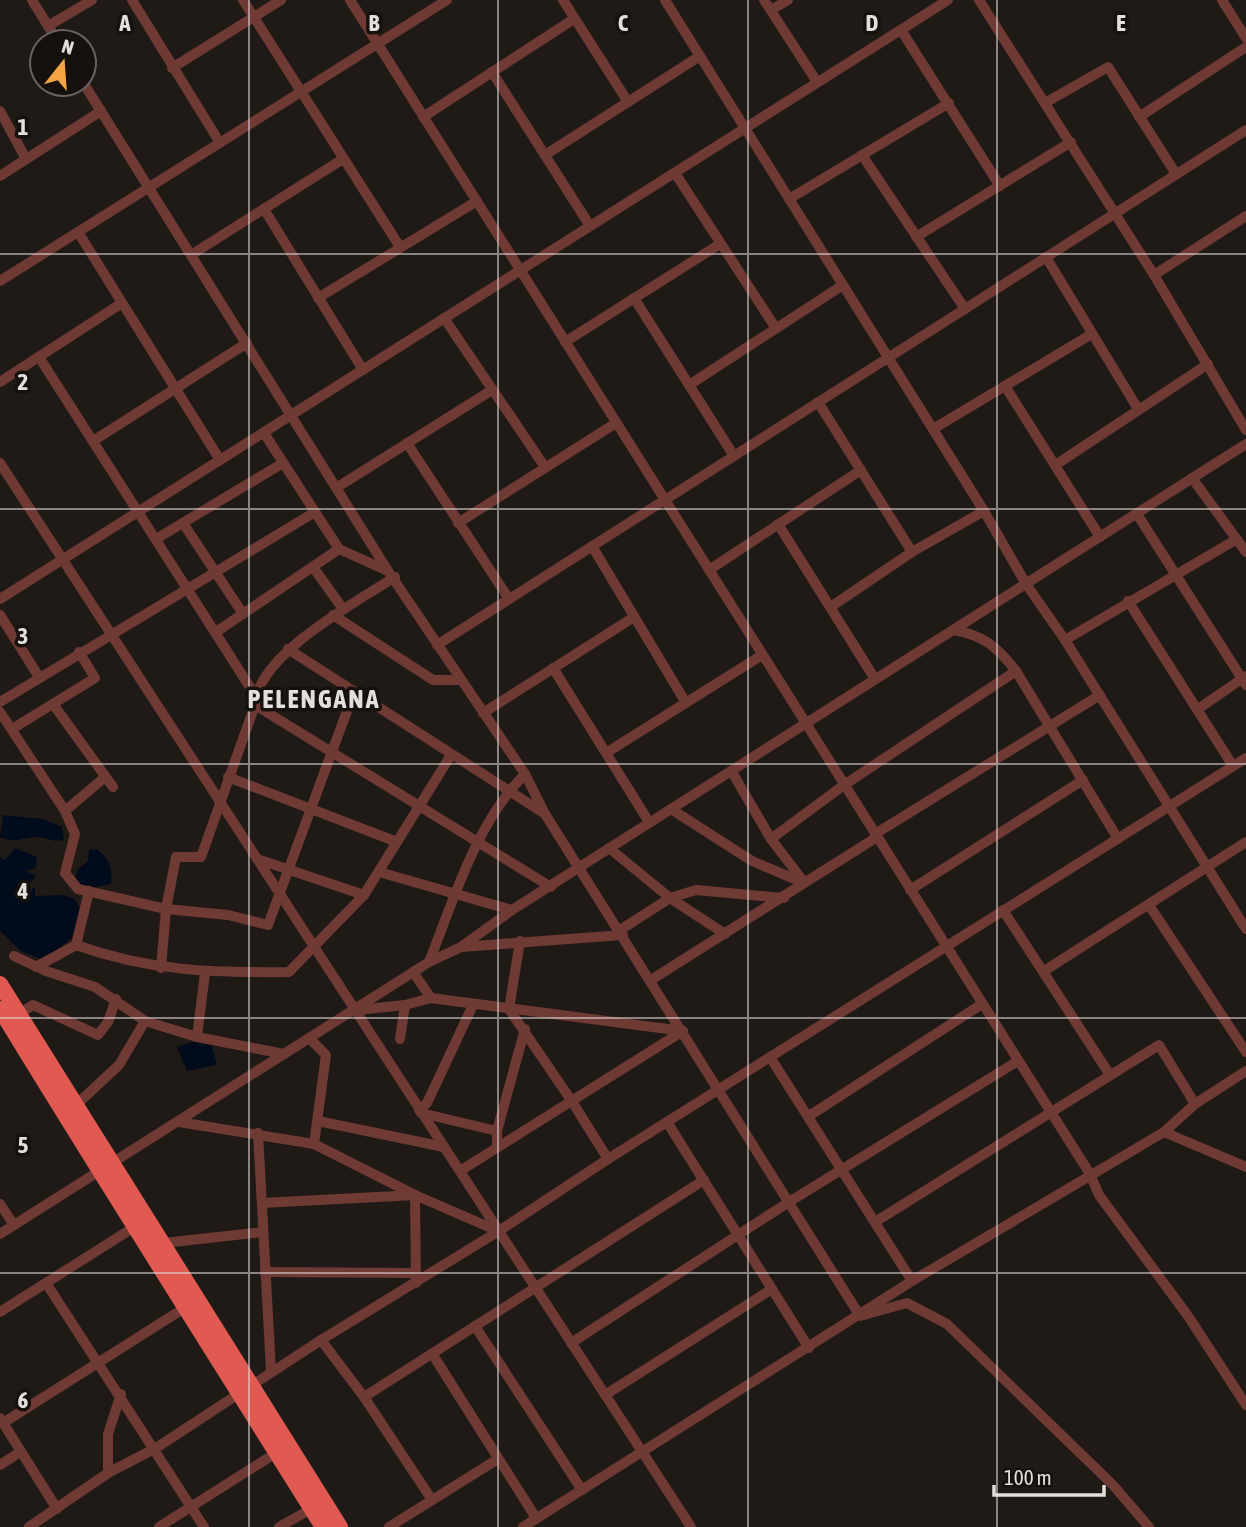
<svg xmlns="http://www.w3.org/2000/svg" width="1246" height="1527" viewBox="0 0 1246 1527" font-family="'Asap Condensed',sans-serif">
	<style>
		.water { fill: #000b1c }
		.lines { fill: none; stroke-linecap: round; stroke-linejoin: round }
		.minor { stroke: #6f3934; stroke-width: 10 }
		.highway { stroke: #e15a51; stroke-width: 16 }
		.grid { fill: none; stroke: #e2dfdc; stroke-width: 2; stroke-opacity: 0.55 }
		.labels { text-anchor: middle; dominant-baseline: central; stroke-width: 7; stroke-linejoin: round; paint-order: stroke }
		.district-label { font-size: 26px; font-weight: bold; letter-spacing: 2px; fill: #e2dfdc; stroke: #17110e }
		.grid-label { font-size: 23px; text-anchor: middle; font-weight: bold; fill: #e2dfdc; stroke: #17110e; stroke-width: 7; stroke-linejoin: round; paint-order: stroke }
	</style>
	<rect width="100%" height="100%" fill="#201a16"/>
	<g class="water">
		<path d="M3,815L43,819L62,827L64,840C52,843 46,836 35,837C20,838 15,844 0,837Z"/>
		<polygon points="15,848 37,857 36,868 25,871 36,876 28,885 32,892 33,887 35,888 35,896 62,895 75,899 80,909 72,938 43,960 21,951 0,931 0,857 5,860"/>
		<path d="M97,849C110,860 113,867 111,884L90,888L91,884L83,887L75,879L78,869L88,861L89,850Z"/>
		<polygon points="200,1040 212,1046 217,1065 187,1071 177,1047"/>
	</g>
	<g class="lines">
		<g class="minor">
			<polyline points="32,0 58,42"/>
			<polyline points="132,0 220,143"/>
			<polyline points="243,0 400,247"/>
			<polyline points="350,0 1090,1174 1099,1195 1188,1316 1246,1405"/>
			<polyline points="563,0 628,102"/>
			<polyline points="665,0 984,511 1026,584 1065,640 1246,929"/>
			<polyline points="764,0 817,82"/>
			<polyline points="979,0 1154,275 1246,430"/>
			<polyline points="1222,0 1246,38"/>
			<polyline points="771,10 788,0"/>
			<polyline points="48,26 92,0"/>
			<polyline points="901,30 1000,186"/>
			<polyline points="172,68 281,0"/>
			<polyline points="492,72 590,226"/>
			<polyline points="84,84 388,571 525,774 545,814 860,1316 907,1303 947,1324 1113,1485 1149,1527"/>
			<polyline points="1045,103 1108,67 1176,174"/>
			<polyline points="0,111 26,159"/>
			<polyline points="423,117 574,19"/>
			<polyline points="1139,117 1246,47"/>
			<polyline points="545,155 700,56"/>
			<polyline points="862,155 965,309"/>
			<polyline points="675,173 775,327"/>
			<polyline points="0,176 101,111"/>
			<polyline points="789,199 949,103"/>
			<polyline points="264,209 363,370"/>
			<polyline points="78,232 220,460"/>
			<polyline points="916,237 1071,142"/>
			<polyline points="191,255 343,159"/>
			<polyline points="1046,257 1138,409"/>
			<polyline points="1154,275 1246,216"/>
			<polyline points="0,281 447,0"/>
			<polyline points="318,298 477,201"/>
			<polyline points="634,298 734,456"/>
			<polyline points="444,318 545,467"/>
			<polyline points="565,342 720,244"/>
			<polyline points="39,357 255,695"/>
			<polyline points="0,382 122,303"/>
			<polyline points="689,385 843,285"/>
			<polyline points="1005,386 1100,537"/>
			<polyline points="818,402 912,552"/>
			<polyline points="933,429 1090,335"/>
			<polyline points="264,433 339,549 388,571"/>
			<polyline points="93,441 247,343"/>
			<polyline points="407,443 509,599"/>
			<polyline points="0,463 691,1527"/>
			<polyline points="1057,464 1208,364"/>
			<polyline points="1192,478 1246,552"/>
			<polyline points="336,488 492,390"/>
			<polyline points="1137,514 1246,685"/>
			<polyline points="183,523 243,614"/>
			<polyline points="458,523 616,423"/>
			<polyline points="778,524 875,679"/>
			<polyline points="156,539 283,463"/>
			<polyline points="592,546 686,703"/>
			<polyline points="313,567 343,609"/>
			<polyline points="709,570 861,470"/>
			<polyline points="0,599 948,0"/>
			<polyline points="1128,601 1233,766"/>
			<polyline points="832,606 912,552 984,511"/>
			<polyline points="0,615 39,677"/>
			<polyline points="333,615 433,680 460,680"/>
			<path d="M953,630C984,635 997,647 1016,671L1118,839"/>
			<polyline points="216,632 339,549"/>
			<polyline points="1065,640 1237,539"/>
			<polyline points="437,645 1246,130"/>
			<polyline points="288,649 542,812"/>
			<polyline points="553,668 649,822"/>
			<polyline points="0,702 315,512"/>
			<polyline points="53,704 113,787"/>
			<polyline points="255,705 551,887"/>
			<polyline points="1198,709 1246,676"/>
			<polyline points="0,712 65,811"/>
			<polyline points="483,713 634,617"/>
			<polyline points="12,729 95,678 79,652"/>
			<polyline points="606,753 762,655"/>
			<polyline points="732,772 771,839 803,881"/>
			<polyline points="105,777 65,811 75,834 65,873 78,889 166,909 228,915 268,925 354,692"/>
			<polyline points="228,777 397,842"/>
			<polyline points="671,809 752,861 804,883"/>
			<polyline points="875,834 1100,695"/>
			<polyline points="771,839 844,785 1016,671"/>
			<polyline points="609,848 670,898 725,934"/>
			<polyline points="257,859 364,895"/>
			<polyline points="379,872 512,910"/>
			<polyline points="910,890 1083,780"/>
			<polyline points="1149,905 1246,1052"/>
			<polyline points="1003,910 1110,1075"/>
			<polyline points="620,930 670,898 696,890 784,898"/>
			<polyline points="520,941 509,1009 571,1100 608,1159"/>
			<path d="M76,945C149,971 212,973 289,972L364,895L451,755"/>
			<polyline points="461,947 623,935"/>
			<polyline points="14,956 46,971 95,987 145,1021 197,1037 284,1054"/>
			<path d="M429,962C454,899 476,823 525,774"/>
			<polyline points="36,967 76,945 89,891"/>
			<path d="M161,968L166,909L176,857H201L255,705C257,655 356,602 395,577"/>
			<polyline points="1044,971 1246,842"/>
			<polyline points="413,972 431,998"/>
			<polyline points="651,980 877,837"/>
			<polyline points="357,1010 405,1005 431,998 683,1031"/>
			<polyline points="19,1014 33,1005 98,1035 108,1022 116,999"/>
			<polyline points="197,1037 205,973"/>
			<polyline points="309,1038 326,1055 314,1144"/>
			<polyline points="400,1039 405,1005"/>
			<polyline points="770,1057 912,1281"/>
			<polyline points="75,1106 119,1065 145,1021"/>
			<polyline points="419,1110 427,1103 473,1005"/>
			<polyline points="421,1113 497,1131"/>
			<polyline points="809,1116 982,1004"/>
			<polyline points="318,1121 444,1147"/>
			<polyline points="179,1122 314,1144 415,1195 498,1231"/>
			<polyline points="667,1122 809,1348"/>
			<polyline points="1164,1132 1246,1167"/>
			<polyline points="258,1133 271,1371"/>
			<polyline points="497,1146 497,1131 525,1029"/>
			<polyline points="460,1171 683,1031"/>
			<polyline points="262,1203 415,1195 416,1283"/>
			<polyline points="0,1204 14,1225"/>
			<polyline points="875,1222 1159,1045 1195,1104"/>
			<polyline points="0,1234 429,962 461,947 512,910 1246,444"/>
			<polyline points="164,1243 263,1232"/>
			<polyline points="265,1272 415,1273"/>
			<polyline points="46,1283 204,1527"/>
			<polyline points="0,1312 136,1226"/>
			<polyline points="475,1326 582,1490"/>
			<polyline points="321,1340 364,1397 432,1500"/>
			<polyline points="571,1343 789,1202 1018,1061"/>
			<polyline points="433,1355 536,1518"/>
			<polyline points="605,1395 772,1289"/>
			<polyline points="364,1397 704,1180"/>
			<polyline points="0,1418 57,1509"/>
			<polyline points="3,1423 186,1307"/>
			<polyline points="0,1465 20,1452"/>
			<polyline points="108,1473 108,1434 121,1394"/>
			<polyline points="29,1527 108,1473 156,1448 321,1340 499,1231 608,1159 1246,758"/>
			<polyline points="159,1527 276,1453"/>
			<polyline points="279,1527 311,1509"/>
			<polyline points="389,1527 498,1459"/>
			<polyline points="523,1527 912,1281 1164,1132 1195,1104 1246,1071"/>
		</g>
		<g class="highway">
			<polyline points="0,984 340,1527"/>
			<path d="M0,1009C106,1183 215,1354 323,1527"/>
		</g>
	</g>
	<path class="grid" d="M249,0V1527M498,0V1527M748,0V1527M997,0V1527M0,254H1246M0,509H1246M0,764H1246M0,1018H1246M0,1273H1246"/>
	<g class="labels">
		<g class="district-label">
			<text x="314" y="699">PELENGANA</text>
		</g>
	</g>
	<g class="grid-label">
		<text x="125" y="31">A</text>
		<text x="374" y="31">B</text>
		<text x="623" y="31">C</text>
		<text x="872" y="31">D</text>
		<text x="1121" y="31">E</text>
		<text x="23" y="135">1</text>
		<text x="23" y="390">2</text>
		<text x="23" y="644">3</text>
		<text x="23" y="899">4</text>
		<text x="23" y="1153">5</text>
		<text x="23" y="1408">6</text>
	</g>
	<g transform="translate(63 63) rotate(17)"><circle r="33" fill="#17110e" stroke="#686360" stroke-width="2"/>
	<path d="M0-5L12 26L0 18L-12 26Z" fill="#f2a542"/>
	<text y="-10" font-size="19" font-weight="bold" text-anchor="middle" fill="#e2dfdc">N</text>
	</g>
	<path d="M994 1485v10h110v-10" fill="none" stroke="#e2dfdc" stroke-width="3.5"/>
	<text x="1004" y="1485" font-size="21" fill="#e2dfdc" stroke="#17110e" stroke-width="5" paint-order="stroke">100 m</text>
</svg>
